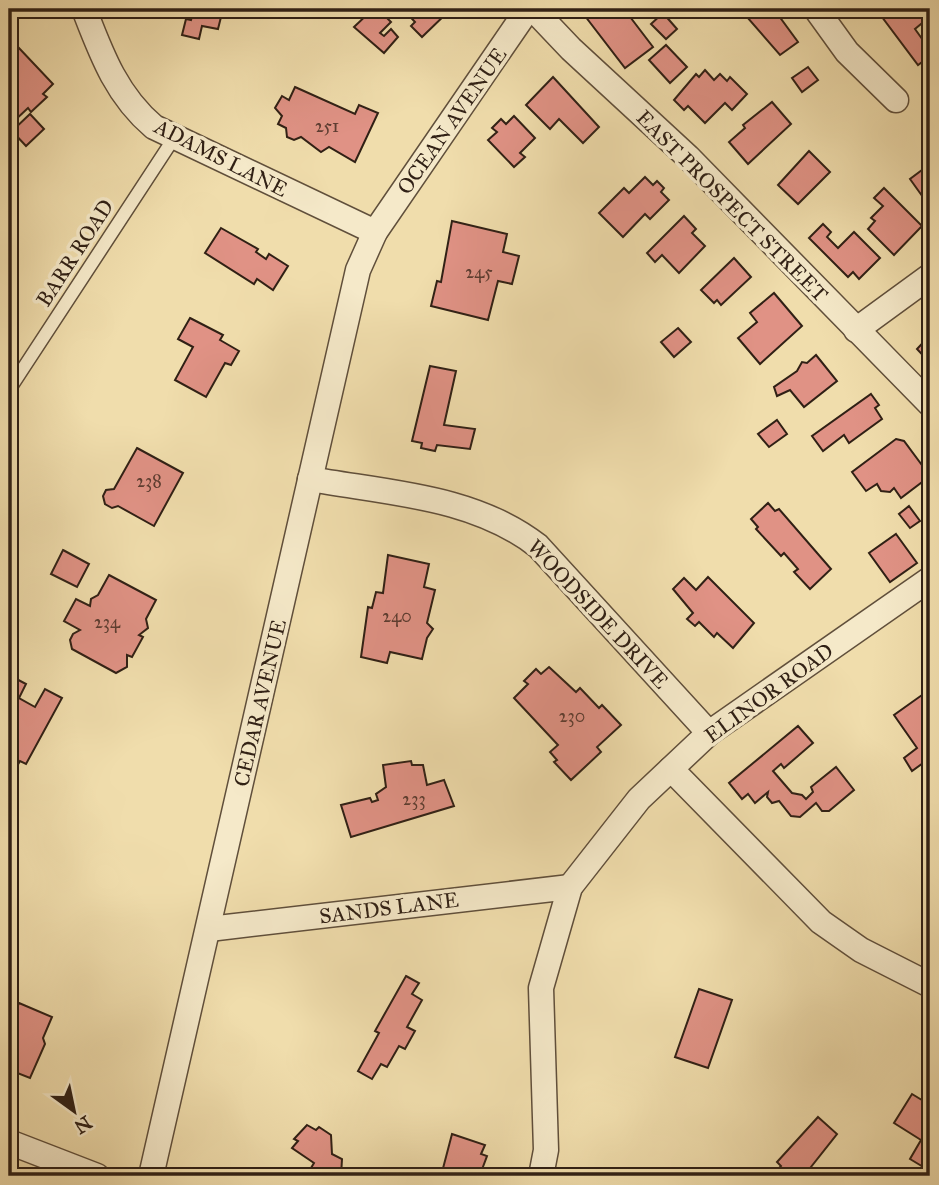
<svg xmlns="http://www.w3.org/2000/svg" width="939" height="1185" viewBox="0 0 939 1185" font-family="'IM FELL Great Primer',serif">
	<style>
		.building { fill: #e09285; stroke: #302015; stroke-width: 2 }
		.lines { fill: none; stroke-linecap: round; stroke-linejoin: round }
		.service-casing { stroke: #604f3b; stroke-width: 15 }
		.minor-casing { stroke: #604f3b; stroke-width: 27 }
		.service { stroke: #f5e9c9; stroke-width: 12 }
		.minor { stroke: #f5e9c9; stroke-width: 24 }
		.labels { text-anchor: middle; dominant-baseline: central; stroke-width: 7; stroke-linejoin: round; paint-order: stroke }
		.number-label { font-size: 18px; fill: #5c3c31 }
		.street-label { font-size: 21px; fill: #302015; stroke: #f5e9c9 }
	</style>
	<rect width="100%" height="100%" fill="#f0ddac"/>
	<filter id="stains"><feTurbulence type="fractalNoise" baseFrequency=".00286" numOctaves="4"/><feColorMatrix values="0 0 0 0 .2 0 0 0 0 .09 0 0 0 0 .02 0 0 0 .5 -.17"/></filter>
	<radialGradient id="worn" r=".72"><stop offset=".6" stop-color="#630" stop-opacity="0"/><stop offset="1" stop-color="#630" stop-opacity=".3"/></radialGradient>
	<g class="building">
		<polygon points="194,9 223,9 218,29 202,26 199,39 182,35 186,19 191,20"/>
		<polygon points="373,9 378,9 391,22 380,33 384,36 391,29 398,37 384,53 354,27"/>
		<polygon points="403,9 451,9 422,37 411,26 415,22"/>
		<polygon points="594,9 620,11 624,9 653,47 625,68 585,16"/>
		<polygon points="651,9 683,9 671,18 664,10 656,13"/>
		<polygon points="740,9 780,9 784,13 779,16 798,42 780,55"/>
		<polygon points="876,9 920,9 927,19 915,29 930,50 930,56 918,65"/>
		<polygon points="663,13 677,29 666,39 651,24"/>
		<polygon points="666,45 687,67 670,83 649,60"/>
		<polygon points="18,47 53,84 43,94 47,97 31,112 28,108 12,123 9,119 9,56"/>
		<polygon points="808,67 818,80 802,92 792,78"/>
		<polygon points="705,70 714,80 720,74 727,81 730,77 747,94 732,110 725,103 705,123 688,106 684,110 674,100 696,74 699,77"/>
		<polygon points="553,77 599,127 583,143 559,119 550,129 526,105"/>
		<polygon points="295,87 355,114 359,105 378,113 355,162 329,147 321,152 301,137 294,140 287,137 286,128 278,124 282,116 275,108 282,96 289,100"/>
		<polygon points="772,102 791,124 748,164 729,142 745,128 743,125"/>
		<polygon points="30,114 44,129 26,146 12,131"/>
		<polygon points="514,116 535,138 520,153 525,157 514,167 488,140 497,132 492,128 501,119 506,124"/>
		<polygon points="809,151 830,172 798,204 778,185"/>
		<polygon points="930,164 930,207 910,179"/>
		<polygon points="645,177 653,185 657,181 664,188 661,192 669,200 650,219 645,214 623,237 599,213 624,188 629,193"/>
		<polygon points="884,188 922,226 894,255 868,229 875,221 871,218 883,206 874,198"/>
		<polygon points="684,216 696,229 692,233 705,246 679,273 662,255 655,262 647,253"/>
		<polygon points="452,221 507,234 503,252 519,256 512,284 498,281 488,320 431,306 437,281 441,282"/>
		<polygon points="823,224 831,232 827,237 838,248 854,232 880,258 859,279 853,272 848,277 809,238"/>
		<polygon points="221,228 258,249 256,252 266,259 269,254 288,266 273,290 257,279 254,284 205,253"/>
		<polygon points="734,258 751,277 721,305 717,300 714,303 701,290"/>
		<polygon points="774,293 802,326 760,364 738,338 757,322 750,313"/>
		<polygon points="190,318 223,335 220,340 239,351 231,365 225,363 206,397 175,380 193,347 178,339"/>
		<polygon points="678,328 691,342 674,357 661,342"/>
		<polygon points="930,335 930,363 917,349"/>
		<polygon points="816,355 837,381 804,407 790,390 777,396 774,387 797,371 802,362 807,363"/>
		<polygon points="430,366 456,371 444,425 475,429 470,449 437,445 435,451 421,448 422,443 412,441"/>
		<polygon points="871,394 879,405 875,408 882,419 849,443 844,435 823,451 812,436"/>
		<polygon points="777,420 787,434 769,447 758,434"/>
		<polygon points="896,439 904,441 930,476 901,498 894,488 890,492 881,491 877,484 866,491 852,472"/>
		<polygon points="137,448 183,473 154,526 118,506 112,508 105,504 103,496 106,490 114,489"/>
		<polygon points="768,503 775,511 779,509 831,569 810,589 794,572 798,569 784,553 781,556 756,529 758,527 751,519"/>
		<polygon points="909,506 920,521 910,528 899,514"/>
		<polygon points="896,534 917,563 890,582 869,553"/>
		<polygon points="63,550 89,564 77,587 51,574"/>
		<polygon points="388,555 429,564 424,587 435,590 427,623 433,629 427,638 422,659 390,652 387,663 361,657 368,607 372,608 376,592 383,593"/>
		<polygon points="109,575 156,600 146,619 148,628 139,635 143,637 132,657 127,655 127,667 116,673 72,649 70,640 73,634 80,630 64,621 76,599 90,606 91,599 98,595"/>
		<polygon points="708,577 754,623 733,648 717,633 714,637 699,622 695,626 687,619 693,613 673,589 684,578 696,590"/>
		<polygon points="549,667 576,692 580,688 599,708 602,705 621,725 597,747 601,752 571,780 554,762 557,760 550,752 558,745 514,698 528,684 524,681 536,669 541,674"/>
		<polygon points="9,675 26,684 19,698 35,707 45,689 62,698 26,764 20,761 9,780 9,721 13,714 9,712"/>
		<polygon points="922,695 927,701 930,699 930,758 912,771 904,758 917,748 894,715"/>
		<polygon points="798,726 813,743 784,768 781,764 773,771 792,793 802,795 806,799 813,792 811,787 836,767 854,790 829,811 822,811 816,803 800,817 791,816 779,801 772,803 767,797 768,792 755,803 748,794 742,799 729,783"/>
		<polygon points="411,761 412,765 423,765 427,785 444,780 454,806 351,837 341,805 370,798 372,802 378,800 376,794 386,787 383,765"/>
		<polygon points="406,976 419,983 412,994 422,1000 407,1027 415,1031 405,1049 399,1046 387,1067 381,1064 372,1079 358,1071 379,1033 375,1031"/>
		<polygon points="699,989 732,1000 708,1068 675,1057"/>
		<polygon points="19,1003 52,1017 43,1038 45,1044 30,1078 10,1070 9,1073 9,1026"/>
		<polygon points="912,1094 930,1105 930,1171 910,1159 921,1140 894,1123"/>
		<polygon points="818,1117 837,1134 811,1167 814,1171 809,1176 772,1176 781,1166 777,1162"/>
		<polygon points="307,1125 316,1130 319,1127 331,1135 332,1154 342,1159 341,1176 314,1176 317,1172 311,1168 314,1163 292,1148 298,1141 294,1139"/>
		<polygon points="452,1134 485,1145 481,1154 487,1156 481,1172 477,1171 475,1176 441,1176"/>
	</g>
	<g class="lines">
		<defs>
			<polyline id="service" points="9,390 174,138"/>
			<g id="minor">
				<path d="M84,9C101,53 116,95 154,127L375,232"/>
				<polyline points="533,9 571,49 688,157 930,404"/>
				<polyline points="816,9 847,52 896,100"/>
				<polyline points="856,330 930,276"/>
				<path d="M310,479C388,493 474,496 538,546L709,733"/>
				<polyline points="671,769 821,922 861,950 930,985"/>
				<polyline points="209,929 570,887"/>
				<polyline points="9,1142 97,1176"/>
				<polyline points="151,1176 358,270 375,232 528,9"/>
				<polyline points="541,1176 546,1150 541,988 570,887 639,799 709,733 930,579"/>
			</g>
		</defs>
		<use href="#service" class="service-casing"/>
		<use href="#minor" class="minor-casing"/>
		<use href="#service" class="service"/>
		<use href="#minor" class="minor"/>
	</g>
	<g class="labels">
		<g class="number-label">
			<text x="327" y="126">251</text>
			<text x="479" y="272">245</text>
			<text x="149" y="481">238</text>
			<text x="397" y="616">240</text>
			<text x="107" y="622">234</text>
			<text x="572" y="716">230</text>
			<text x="414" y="799">233</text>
		</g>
		<g class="street-label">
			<text transform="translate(452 121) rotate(-55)">OCEAN AVENUE</text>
			<text transform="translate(221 158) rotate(27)">ADAMS LANE</text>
			<text transform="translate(732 206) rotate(45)">EAST PROSPECT STREET</text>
			<text transform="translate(75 253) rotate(-57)">BARR ROAD</text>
			<text transform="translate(598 614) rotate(47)">WOODSIDE DRIVE</text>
			<text transform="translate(769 693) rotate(-36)">ELINOR ROAD</text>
			<text transform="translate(260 703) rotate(-77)">CEDAR AVENUE</text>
			<text transform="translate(389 908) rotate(-7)">SANDS LANE</text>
		</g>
	</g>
	<rect width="939" height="1185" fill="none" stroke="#f0ddac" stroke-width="35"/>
	<rect x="10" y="10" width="918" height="1164" fill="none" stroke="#302015" stroke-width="3.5"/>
	<rect x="18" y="18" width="904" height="1150" fill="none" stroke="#302015" stroke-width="2"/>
	<g transform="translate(74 1111) rotate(147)" stroke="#f5e9c9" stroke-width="5" paint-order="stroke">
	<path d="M0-5L12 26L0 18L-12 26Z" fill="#302015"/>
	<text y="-10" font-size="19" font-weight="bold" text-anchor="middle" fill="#302015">N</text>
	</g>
	<rect width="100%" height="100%" filter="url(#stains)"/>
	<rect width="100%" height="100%" fill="url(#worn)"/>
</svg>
